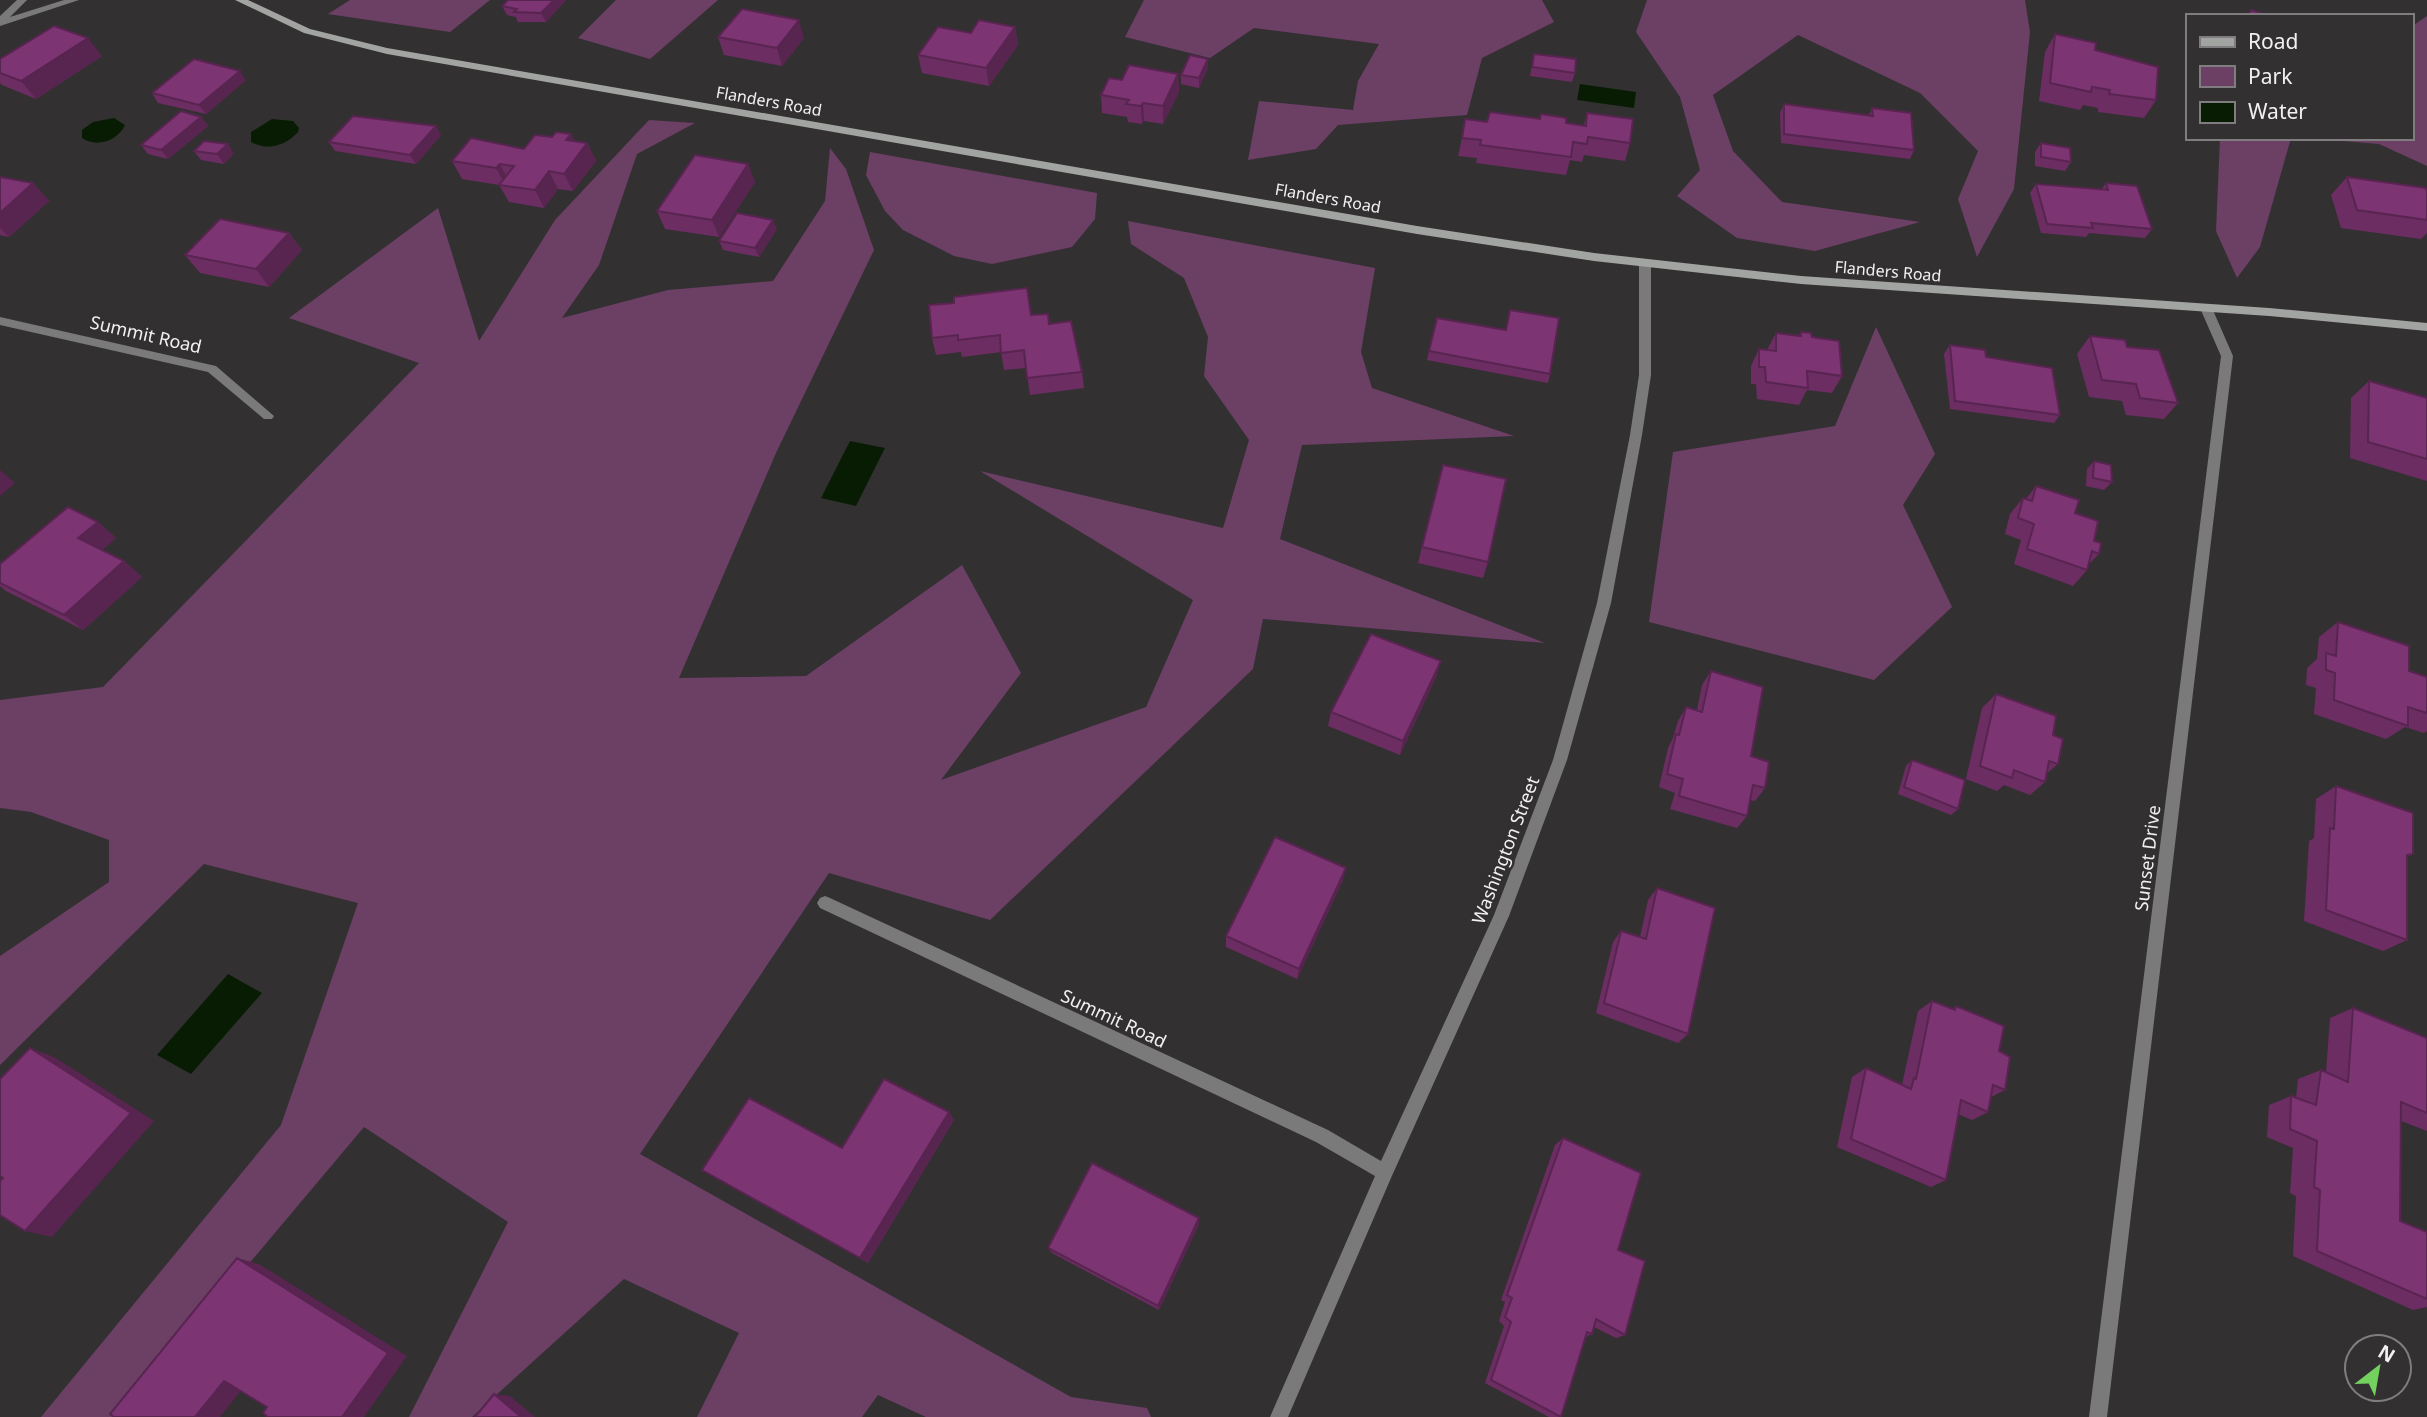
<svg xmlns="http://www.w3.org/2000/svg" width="2427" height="1417" viewBox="0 0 2427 1417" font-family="'Noto Sans',sans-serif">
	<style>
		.green { fill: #6c3f65 }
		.water { fill: #081c04 }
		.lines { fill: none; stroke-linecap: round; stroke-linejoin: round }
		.street { fill: #797a79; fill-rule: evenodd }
		.secondary { fill: #a2a4a2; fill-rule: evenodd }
		.wall { fill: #6c2d63 }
		.shaded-wall { fill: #582450 }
		.building { fill: #7d3473; stroke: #582450; stroke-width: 2 }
		.labels { text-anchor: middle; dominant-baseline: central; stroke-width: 5; stroke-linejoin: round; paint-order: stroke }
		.far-street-label { font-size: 16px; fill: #f2f1f2; stroke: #333032 }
		.street-label { font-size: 18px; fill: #f2f1f2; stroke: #333032 }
	</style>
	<rect width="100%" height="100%" fill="#333032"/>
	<g class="green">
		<polygon points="350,0 490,0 450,32 328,14"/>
		<polygon points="616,0 718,0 650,59 578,38"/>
		<polygon points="1144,0 1542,0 1554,22 1482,58 1467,115 1338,125 1316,149 1248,160 1259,101 1353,110 1358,81 1379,44 1254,28 1210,58 1125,37"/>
		<polygon points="1647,0 2025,0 2030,32 2014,189 1977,257 1958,199 1978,151 1920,93 1798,35 1713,95 1733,151 1782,202 1920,222 1815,251 1737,238 1677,196 1700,170 1680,97 1636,32"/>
		<polygon points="2427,16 2427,166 2379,144 2307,138 2411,138 2411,27"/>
		<polygon points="649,120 695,123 637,154 599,265 562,318 668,290 773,281 825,201 830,148 846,169 874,250 776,453 679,678 806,676 962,565 1021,673 941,780 1146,707 1193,600 980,471 1223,528 1249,440 1204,376 1208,337 1184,278 1131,244 1128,221 1375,268 1361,352 1372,388 1514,436 1302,445 1280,539 1545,643 1263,619 1253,669 990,920 829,873 640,1154 1071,1397 1147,1408 1151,1417 926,1417 878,1395 862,1417 697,1417 739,1333 624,1279 472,1417 409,1417 508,1222 364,1127 120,1417 41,1417 281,1125 358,903 204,864 0,1065 0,956 109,882 109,840 31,812 0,808 0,700 103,687 419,363 289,318 438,208 479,341 555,220"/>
		<polygon points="2220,138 2291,138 2260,247 2237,278 2216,231"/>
		<polygon points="870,152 1097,193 1095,219 1072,247 992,264 954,256 903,230 885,211 866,175"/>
		<polygon points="1876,327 1935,454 1903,505 1952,607 1874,680 1649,622 1673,452 1835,426"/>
	</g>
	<g class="water">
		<polygon points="1580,84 1636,92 1634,108 1577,100"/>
		<path d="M114,118L125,125C118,141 96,148 82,138V130L93,122Z"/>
		<path d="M272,119L293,121L299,128L298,132C285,146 268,151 251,142V132Z"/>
		<polygon points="850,441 885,448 856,506 821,498"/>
		<polygon points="228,974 262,993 191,1074 157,1055"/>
	</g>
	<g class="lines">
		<g class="street">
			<polygon points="17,0 27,0 10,17 64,0 79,0 0,26 0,16"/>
			<polygon points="1645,260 1651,264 1651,375 1642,435 1611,603 1567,760 1509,916 1391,1178 1288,1417 1270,1417 1375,1176 1316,1142 820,908 817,903 820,898 825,896 830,898 1328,1130 1381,1161 1494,915 1553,760 1597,603 1630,435 1639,375 1639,264"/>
			<polygon points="2206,304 2212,308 2233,356 2107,1417 2089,1417 2221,356 2200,308"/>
			<polygon points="0,317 216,366 274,416 272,419 264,419 208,372 0,325"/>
		</g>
		<polygon class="secondary" points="235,0 248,0 310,29 387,48 1417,226 1594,253 1801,276 2269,308 2427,323 2427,331 2269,316 1801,284 1594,261 1417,234 387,54 304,33"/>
	</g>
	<g class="wall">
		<polygon points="508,0 566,0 546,22 518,22 516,17 507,15 502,6"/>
		<polygon points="1015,27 1018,45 989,86 922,73 918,55 971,33"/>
		<polygon points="2055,34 2095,50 2156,100 2144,118 2098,112 2098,108 2083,105 2080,110 2039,101 2045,52"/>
		<polygon points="718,37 804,38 782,66 724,55"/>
		<polygon points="1534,54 1575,73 1572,82 1530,76"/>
		<polygon points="102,56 36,99 2,85 0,83 0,59"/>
		<polygon points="1208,59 1208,68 1199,88 1181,84 1181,75"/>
		<polygon points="1178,74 1179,92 1163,124 1144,121 1142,124 1128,122 1127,117 1102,113 1101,95 1122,80"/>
		<polygon points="246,80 206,114 158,103 152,93"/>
		<polygon points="1784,104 1869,115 1872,108 1914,150 1910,159 1781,143 1780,113"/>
		<polygon points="1587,113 1630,143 1625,161 1584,155 1582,162 1570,160 1566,175 1476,163 1477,158 1458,156 1462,138 1487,122 1566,123 1584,125"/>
		<polygon points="201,117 208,126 168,159 148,154 141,145"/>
		<polygon points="441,135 416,164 335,151 329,142"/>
		<polygon points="574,141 587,143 596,161 573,191 558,189 544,208 509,202 499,185 462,179 452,161"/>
		<polygon points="2041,143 2071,162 2065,171 2035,166 2035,152"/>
		<polygon points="194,151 234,153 224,164 201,160"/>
		<polygon points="748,164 755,182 719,237 665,229 657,211"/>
		<polygon points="0,177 33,183 49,201 9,237 0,235"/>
		<polygon points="2347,177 2427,192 2427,233 2421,239 2341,228 2331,195"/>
		<polygon points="2106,183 2152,229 2145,238 2089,233 2086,237 2041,233 2030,193 2036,184 2101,190"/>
		<polygon points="777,229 759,257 723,250 719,241"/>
		<polygon points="289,233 302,250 269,287 200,273 185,255"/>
		<polygon points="1031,315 1049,324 1082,372 1084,388 1030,395 1026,368 1004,370 1001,352 962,357 961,352 936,355 932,338"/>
		<polygon points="1801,332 1812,337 1842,376 1832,393 1807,390 1799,405 1757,399 1756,384 1751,384 1751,366 1759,349 1767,350 1776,333 1799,336"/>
		<polygon points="2090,336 2127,347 2178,403 2164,419 2126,415 2122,401 2089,397 2077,354"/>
		<polygon points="1950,345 1986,357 2060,415 2054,423 1950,409 1944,354"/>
		<polygon points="1429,351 1550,374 1548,383 1427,360"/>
		<polygon points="2369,381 2427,398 2427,481 2350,458 2351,398"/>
		<polygon points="2094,461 2112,482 2104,490 2086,486 2087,469"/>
		<polygon points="2036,486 2075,513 2094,541 2099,554 2089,564 2087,570 2073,586 2014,564 2021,540 2005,534 2010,514 2023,498 2026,499"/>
		<polygon points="98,522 116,538 102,550 124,561 142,577 83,630 6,591 0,586 0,564"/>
		<polygon points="1422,547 1488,562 1483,578 1418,563"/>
		<polygon points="2338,622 2409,671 2427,677 2427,731 2424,733 2405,727 2386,739 2314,714 2316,688 2306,685 2307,668 2317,659 2319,637"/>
		<polygon points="1711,671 1765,788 1755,801 1750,800 1747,816 1737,828 1670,809 1675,793 1659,787 1668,748 1673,738 1678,721 1686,707 1697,710 1702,685"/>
		<polygon points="1437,675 1400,755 1328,726 1331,712"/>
		<polygon points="1996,694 2053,735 2058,764 2046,774 2045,782 2030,795 2004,785 1997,791 1966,779 1982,708"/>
		<polygon points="1912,760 1958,809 1951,815 1898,794 1906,766"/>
		<polygon points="2336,786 2413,854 2407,857 2407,940 2383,951 2304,921 2309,841 2314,838 2316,799"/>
		<polygon points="1343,880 1297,979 1226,947 1226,936"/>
		<polygon points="1657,888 1688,1034 1678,1043 1596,1013 1613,942 1621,931 1640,937 1648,900"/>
		<polygon points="1932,1001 1952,1009 1956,1006 1999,1051 2005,1090 1991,1097 1988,1112 1972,1120 1958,1114 1946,1180 1931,1187 1837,1147 1852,1077 1866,1068 1902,1085 1918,1011"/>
		<polygon points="2353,1008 2427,1038 2427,1131 2401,1121 2400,1221 2427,1299 2427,1307 2413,1310 2293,1256 2296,1196 2290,1193 2293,1148 2267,1137 2269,1105 2291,1096 2296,1098 2298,1079 2321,1070 2326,1072 2330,1018"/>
		<polygon points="949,1112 954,1120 868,1263 702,1170 842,1148"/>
		<polygon points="1563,1138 1618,1250 1625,1335 1616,1338 1594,1327 1592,1334 1585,1337 1561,1417 1549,1417 1485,1383 1504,1326 1499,1321 1505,1302 1501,1300 1555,1145"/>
		<polygon points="1199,1218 1199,1224 1159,1310 1052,1253 1048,1248"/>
	</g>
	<g class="shaded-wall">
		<polygon points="554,0 566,0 546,22 541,13"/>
		<polygon points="799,20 804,38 782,66 777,48"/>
		<polygon points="1015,27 1018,45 989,86 986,68"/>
		<polygon points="88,38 102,56 36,99 21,81"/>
		<polygon points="1208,59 1208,68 1199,88 1199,78"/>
		<polygon points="240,71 246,80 206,114 199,105"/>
		<polygon points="1178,74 1179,92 1163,124 1163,106"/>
		<polygon points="1143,103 1144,121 1142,124 1141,106"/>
		<polygon points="201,117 208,126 168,159 161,150"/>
		<polygon points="436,126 441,135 416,164 410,155"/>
		<polygon points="571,134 579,152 566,140"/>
		<polygon points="587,143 596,161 573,191 564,174"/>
		<polygon points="228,144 234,153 224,164 217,154"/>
		<polygon points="500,164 509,182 506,186 496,168"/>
		<polygon points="748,164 755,182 719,237 712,220"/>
		<polygon points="549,171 558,189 544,208 535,190"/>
		<polygon points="33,183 49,201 9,237 0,228 0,213"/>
		<polygon points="773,220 777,229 759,257 755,248"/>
		<polygon points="289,233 302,250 269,287 256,269"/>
		<polygon points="0,470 15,483 0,496"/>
		<polygon points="98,522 116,538 97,554 78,538"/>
		<polygon points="124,561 142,577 83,630 64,615"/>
		<polygon points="1441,661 1437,675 1400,755 1403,741"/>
		<polygon points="1346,868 1343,880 1297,979 1299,969"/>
		<polygon points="30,1048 54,1057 154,1121 52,1237 25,1231"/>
		<polygon points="949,1112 954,1120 868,1263 860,1258"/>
		<polygon points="1199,1218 1199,1224 1159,1310 1158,1306"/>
		<polygon points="237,1258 259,1264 407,1356 364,1417 342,1417"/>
		<polygon points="224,1381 247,1383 220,1417 195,1417"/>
		<polygon points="494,1394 510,1396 535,1417 521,1417"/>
	</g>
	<g class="building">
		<polygon points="508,0 554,0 541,13 514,12 517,9 502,6"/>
		<polygon points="742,9 799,20 777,48 718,37"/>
		<polygon points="2251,10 2270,16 2248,16"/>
		<polygon points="979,20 1015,27 986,68 918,55 938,27 971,33"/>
		<polygon points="54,26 88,38 21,81 0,73 0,59"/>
		<polygon points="2055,34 2096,43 2095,50 2158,67 2156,100 2109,94 2110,90 2092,87 2091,92 2050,83"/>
		<polygon points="1534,54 1576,59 1575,73 1532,67"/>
		<polygon points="1190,55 1208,59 1199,78 1181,75"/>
		<polygon points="194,59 240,71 199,105 152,93"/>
		<polygon points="1129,65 1178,74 1163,106 1143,103 1141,106 1126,104 1129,100 1101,95 1109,78 1122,80"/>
		<polygon points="1784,104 1873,116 1872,108 1911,113 1914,150 1784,134"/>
		<polygon points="181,111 201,117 161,150 141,145"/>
		<polygon points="1490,112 1540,119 1541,114 1566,118 1566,123 1586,126 1587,113 1633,119 1630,143 1588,137 1587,144 1573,142 1571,157 1480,145 1481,140 1462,138 1465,119 1487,122"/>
		<polygon points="353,116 436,126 410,155 329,142"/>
		<polygon points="556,132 571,134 566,140 587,143 564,174 549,171 535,190 499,185 514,166 500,164 496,168 452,161 471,138 524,149 535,135 552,137"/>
		<polygon points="204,141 228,144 217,154 194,151"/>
		<polygon points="2041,143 2070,148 2071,162 2041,157"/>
		<polygon points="695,155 748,164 712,220 657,211"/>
		<polygon points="0,177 33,183 0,213"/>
		<polygon points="2347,177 2426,188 2427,192 2427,220 2357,210"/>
		<polygon points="2106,183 2137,186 2152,229 2091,223 2093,228 2047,224 2036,184 2108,190"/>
		<polygon points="737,213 773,220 755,248 719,241"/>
		<polygon points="220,219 289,233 256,269 185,255"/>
		<polygon points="1027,288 1031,315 1048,314 1049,324 1071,321 1082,372 1027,378 1024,350 1001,353 1000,335 958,340 958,335 932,338 929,305 954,303 954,297"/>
		<polygon points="1510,310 1559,318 1550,374 1429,351 1437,318 1506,330"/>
		<polygon points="1801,332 1811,333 1812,337 1839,341 1842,376 1807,371 1808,388 1766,382 1765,367 1759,367 1759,349 1776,351 1776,333 1801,336"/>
		<polygon points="2090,336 2125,340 2127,347 2159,350 2178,403 2140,398 2136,384 2102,380"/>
		<polygon points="1950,345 1985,350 1986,357 2052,368 2060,415 1955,401"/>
		<polygon points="2369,381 2427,398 2427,459 2368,442"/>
		<polygon points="2094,461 2111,465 2112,482 2093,478"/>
		<polygon points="1443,465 1506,479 1488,562 1422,547"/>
		<polygon points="2036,486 2079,500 2075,513 2098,521 2094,541 2101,543 2099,554 2092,551 2087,570 2027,549 2034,524 2018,518 2023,498 2032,501"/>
		<polygon points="68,507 98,522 78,538 124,561 64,615 0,583 0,564"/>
		<polygon points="2338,622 2409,646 2409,671 2427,677 2427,713 2408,707 2408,726 2334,700 2335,673 2326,670 2326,653 2336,656"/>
		<polygon points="1371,634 1441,661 1403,741 1331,712"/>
		<polygon points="1711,671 1763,687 1751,756 1769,762 1765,788 1753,785 1747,816 1679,796 1683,779 1667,774 1676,734 1679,735 1686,707 1702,712"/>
		<polygon points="1996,694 2056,716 2053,735 2063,739 2058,764 2049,761 2045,782 2014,770 2012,778 1980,766"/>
		<polygon points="1912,760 1965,780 1958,809 1904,787"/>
		<polygon points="2336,786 2413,813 2413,854 2407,855 2407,940 2326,910 2330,828 2334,829"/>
		<polygon points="1275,837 1346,868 1299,969 1226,936"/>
		<polygon points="1657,888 1715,908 1688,1034 1604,1003 1621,931 1646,939"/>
		<polygon points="1932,1001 1955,1010 1956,1006 2004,1026 1999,1051 2010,1057 2005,1090 1993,1085 1988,1112 1961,1100 1946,1180 1851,1139 1866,1068 1911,1089 1914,1078 1916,1079"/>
		<polygon points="2353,1008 2427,1038 2427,1113 2401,1102 2400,1221 2427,1232 2427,1299 2317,1251 2320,1190 2314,1187 2317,1141 2290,1129 2291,1096 2316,1105 2321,1070 2348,1082"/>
		<polygon points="30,1048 131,1113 25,1231 0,1215 0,1181 3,1178 0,1176 0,1079"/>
		<polygon points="884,1079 949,1112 860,1258 702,1170 749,1098 842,1148"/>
		<polygon points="1563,1138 1641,1173 1618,1250 1645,1261 1625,1335 1596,1319 1592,1334 1587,1332 1561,1417 1491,1380 1511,1322 1505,1317 1512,1298 1507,1295"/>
		<polygon points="1092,1163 1199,1218 1158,1306 1048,1248"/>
		<polygon points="237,1258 388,1353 342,1417 268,1417 263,1413 267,1407 224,1381 195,1417 114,1417 110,1414"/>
		<polygon points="494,1394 521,1417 475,1417"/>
	</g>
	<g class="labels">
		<g class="far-street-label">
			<text transform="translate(769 101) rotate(10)">Flanders Road</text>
			<text transform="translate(1328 198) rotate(10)">Flanders Road</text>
			<text transform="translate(1888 271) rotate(5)">Flanders Road</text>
		</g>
		<g class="street-label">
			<text transform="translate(146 334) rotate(13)">Summit Road</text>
			<text transform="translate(1505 850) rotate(-69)">Washington Street</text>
			<text transform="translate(2147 858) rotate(-83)">Sunset Drive</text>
			<text transform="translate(1114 1018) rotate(25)">Summit Road</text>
		</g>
	</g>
	<rect x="2186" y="14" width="228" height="126" fill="#333032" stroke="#7f7d7f" stroke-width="2"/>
	<rect x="2200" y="37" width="35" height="10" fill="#a2a4a2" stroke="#7f7d7f" stroke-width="2"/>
	<text x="2248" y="49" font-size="21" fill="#f2f1f2">Road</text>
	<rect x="2200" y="66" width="35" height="21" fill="#6c3f65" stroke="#7f7d7f" stroke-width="2"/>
	<text x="2248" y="84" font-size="21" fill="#f2f1f2">Park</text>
	<rect x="2200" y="102" width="35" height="21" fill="#081c04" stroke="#7f7d7f" stroke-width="2"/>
	<text x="2248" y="119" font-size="21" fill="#f2f1f2">Water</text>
	<g transform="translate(2378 1368) rotate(31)"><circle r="33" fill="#333032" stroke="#7f7d7f" stroke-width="2"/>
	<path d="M0-5L12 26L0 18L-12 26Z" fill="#73d25d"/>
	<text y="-10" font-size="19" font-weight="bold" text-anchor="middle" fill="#f2f1f2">N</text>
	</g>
</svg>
